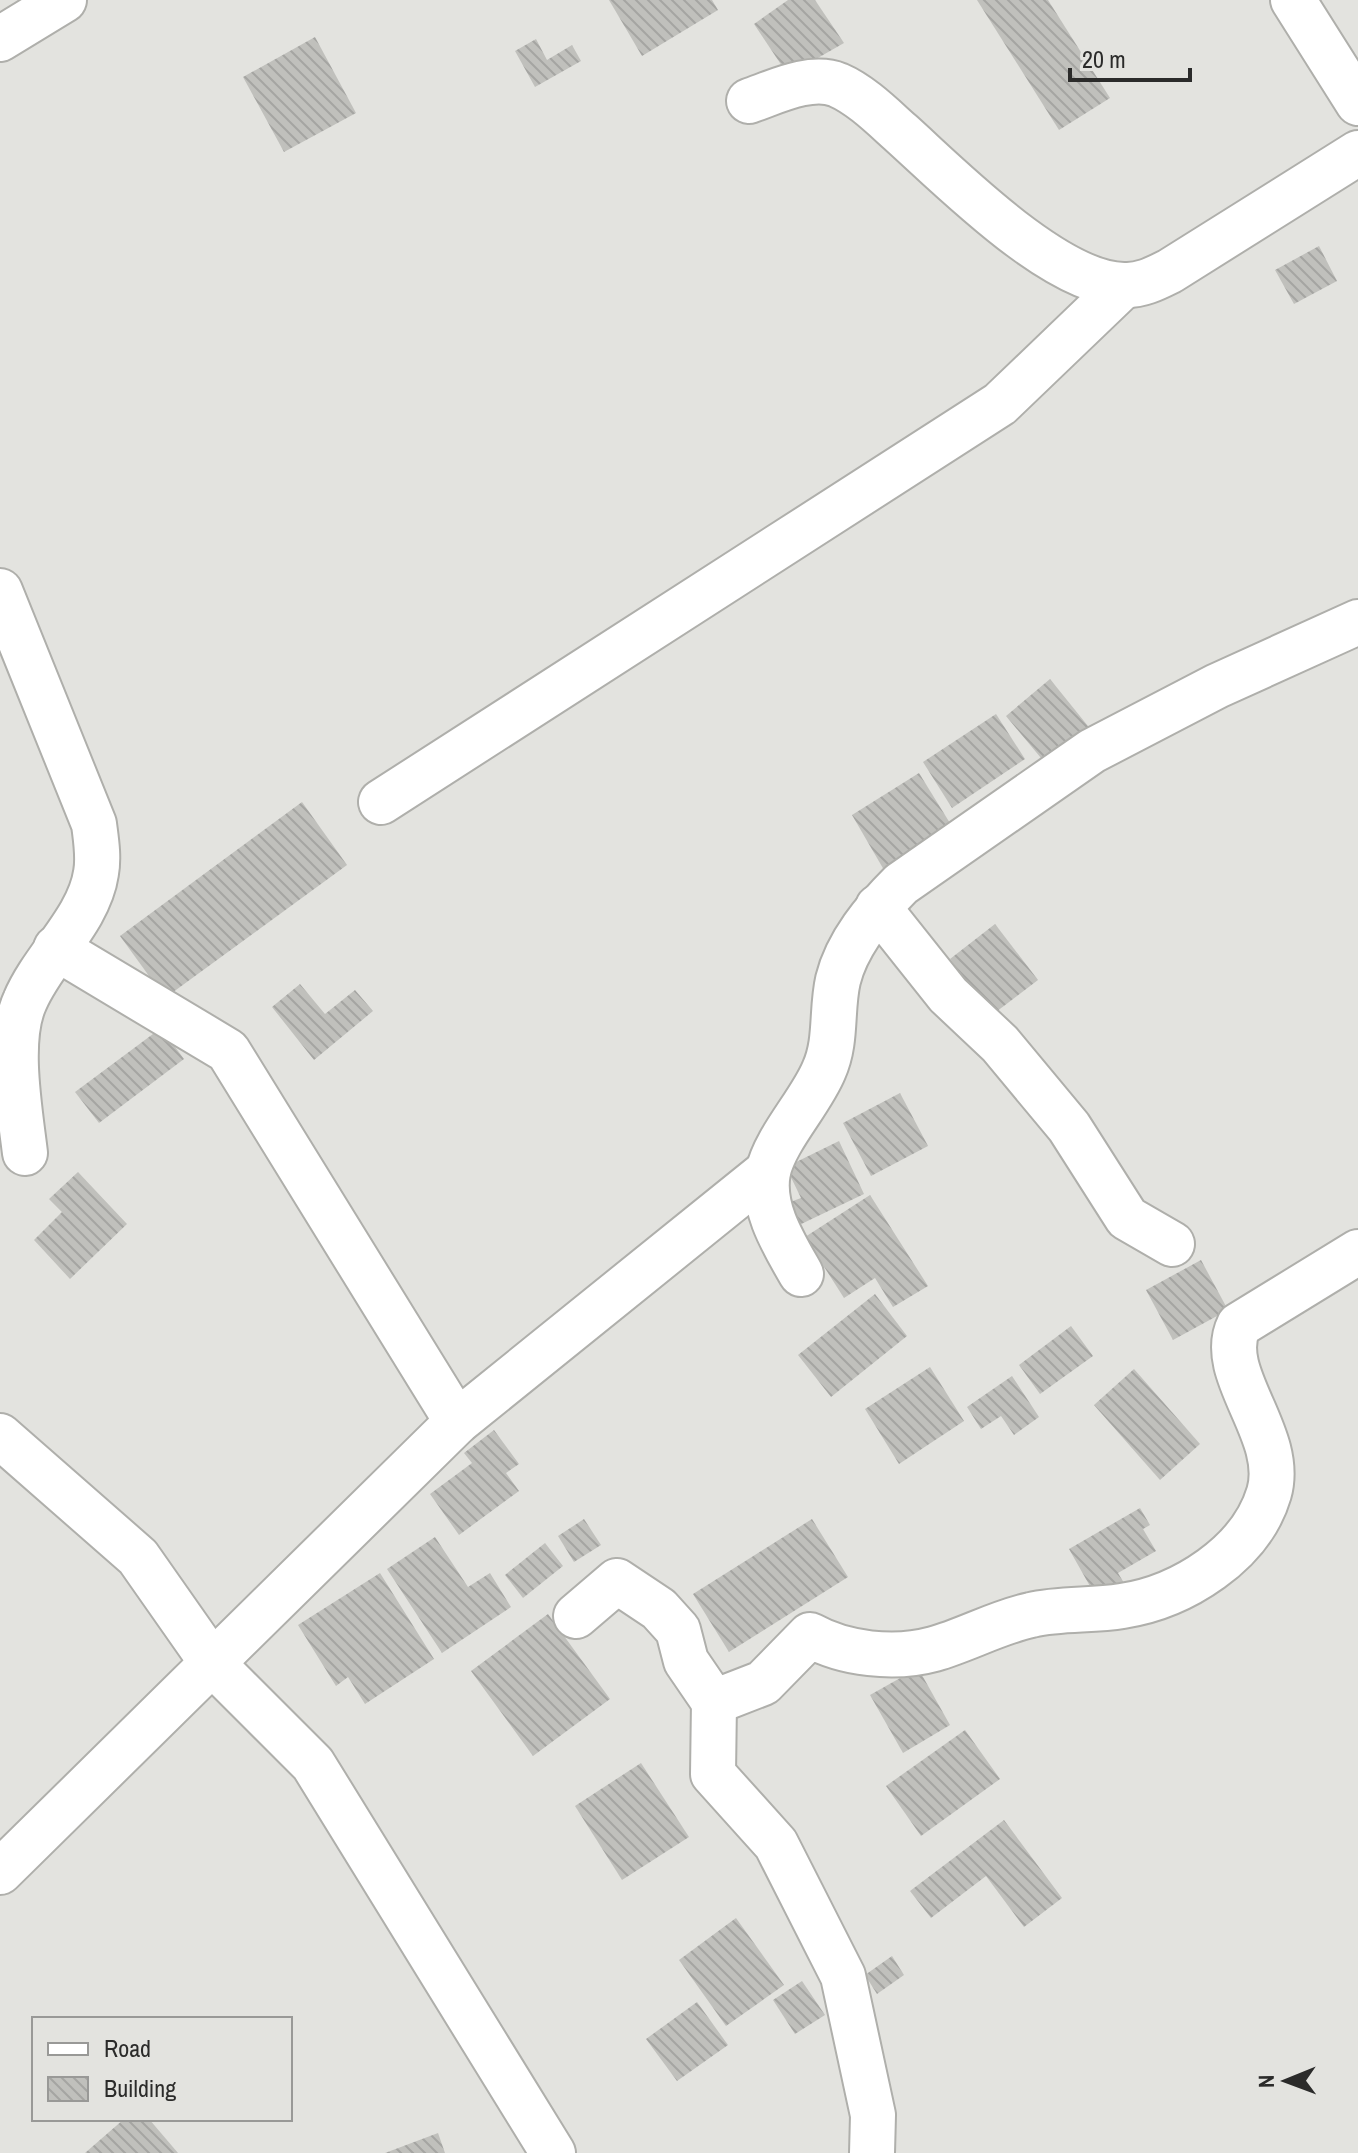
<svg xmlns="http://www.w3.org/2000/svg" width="1358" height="2153" viewBox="0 0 1358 2153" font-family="'Archivo Narrow',sans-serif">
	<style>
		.building { fill: url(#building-back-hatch) }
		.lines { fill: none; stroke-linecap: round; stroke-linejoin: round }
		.street-casing { stroke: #afafab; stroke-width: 48 }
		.secondary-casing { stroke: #afafab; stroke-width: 48 }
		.street { stroke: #fff; stroke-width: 44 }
		.secondary { stroke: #fff; stroke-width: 44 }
	</style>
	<defs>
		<pattern id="building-back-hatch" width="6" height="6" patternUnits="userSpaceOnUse" patternTransform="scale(2)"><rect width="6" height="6" fill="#c0c0bc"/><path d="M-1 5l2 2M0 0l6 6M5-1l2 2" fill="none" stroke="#a5a5a2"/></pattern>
	</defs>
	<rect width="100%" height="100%" fill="#e3e3df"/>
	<g class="building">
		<polygon points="609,0 712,0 718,10 642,56"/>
		<polygon points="788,0 815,0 844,43 788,75 754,24"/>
		<polygon points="977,0 1048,0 1110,98 1059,130"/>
		<polygon points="315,37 356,113 284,152 243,77"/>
		<polygon points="536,39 547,60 572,45 581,61 535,87 515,51"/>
		<polygon points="1319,246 1337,281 1294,304 1275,270"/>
		<polygon points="1050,679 1092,731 1033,766 1041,758 1006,716"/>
		<polygon points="996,714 1025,759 952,808 923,762"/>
		<polygon points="919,773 953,828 884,870 852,815"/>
		<polygon points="302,802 347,865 165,998 120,936"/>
		<polygon points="995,924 1038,980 992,1015 950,959"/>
		<polygon points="300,984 325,1014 355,990 373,1011 314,1060 272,1007"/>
		<polygon points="161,1028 184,1059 99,1123 75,1092"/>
		<polygon points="900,1093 928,1146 871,1176 843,1123"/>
		<polygon points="839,1141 864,1194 795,1227 785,1204 801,1198 786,1167"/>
		<polygon points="78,1172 127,1224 70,1279 34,1240 62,1212 49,1199"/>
		<polygon points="870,1195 928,1286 893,1307 875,1278 844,1298 805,1237"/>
		<polygon points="1201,1260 1228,1310 1173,1340 1146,1290"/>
		<polygon points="875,1294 907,1336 831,1397 798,1355"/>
		<polygon points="1071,1326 1093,1356 1040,1394 1019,1365"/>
		<polygon points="930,1367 964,1421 899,1464 865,1409"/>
		<polygon points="1134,1369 1200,1444 1160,1480 1094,1405"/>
		<polygon points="1012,1376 1039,1417 1014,1435 1001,1416 981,1429 967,1407"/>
		<polygon points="494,1430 519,1464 506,1473 519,1491 459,1535 430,1494 472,1463 464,1453"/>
		<polygon points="1140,1508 1150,1525 1143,1529 1156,1551 1118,1573 1127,1588 1100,1604 1069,1549"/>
		<polygon points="584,1519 601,1545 574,1562 558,1536"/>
		<polygon points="812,1519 848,1577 729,1652 693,1594"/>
		<polygon points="435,1537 468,1587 490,1573 511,1607 442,1653 387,1569"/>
		<polygon points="545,1543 563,1566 523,1598 505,1575"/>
		<polygon points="380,1573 434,1659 365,1704 348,1677 336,1686 298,1625"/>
		<polygon points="548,1614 610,1699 533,1756 471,1671"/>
		<polygon points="918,1668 950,1725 903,1753 870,1695"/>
		<polygon points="965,1730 1000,1779 921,1836 886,1786"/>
		<polygon points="641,1763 689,1837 622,1880 575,1806"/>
		<polygon points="1004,1820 1062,1898 1024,1927 986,1876 931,1918 910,1891"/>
		<polygon points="736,1918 784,1985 726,2026 679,1960"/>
		<polygon points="892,1956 904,1975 877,1994 865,1975"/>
		<polygon points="802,1981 825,2015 795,2034 773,2000"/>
		<polygon points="697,2002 728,2045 677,2081 646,2039"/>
		<polygon points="124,2119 149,2119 178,2153 85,2153"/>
		<polygon points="438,2133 445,2153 385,2153"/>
	</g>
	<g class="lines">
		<defs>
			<g id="street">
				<polyline points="0,39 64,0"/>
				<path d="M749,101C775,92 811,74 838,85C861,95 882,116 901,133C951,178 1055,284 1124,285C1141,286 1156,278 1170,271L1358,153"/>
				<path d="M0,591L94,824C96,840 99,857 96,873C89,920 43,958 25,1001C7,1040 20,1111 25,1153"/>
				<polyline points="381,802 1000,404 1123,286"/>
				<polyline points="878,907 948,995 1000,1044 1069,1127 1127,1218 1172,1244"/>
				<polyline points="56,948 228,1051 457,1422"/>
				<path d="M801,1274C784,1244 761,1208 768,1172C775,1139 811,1102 824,1070C837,1041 831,1010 838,980C847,943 875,910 901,884L1092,751L1217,686L1358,622"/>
				<polyline points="0,1436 138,1557 213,1664 313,1764 553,2153"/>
				<path d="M576,1616L617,1581L659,1609L678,1630L686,1661L714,1702L763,1683L810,1635C844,1654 894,1660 934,1649C966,1640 998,1622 1031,1615C1060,1608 1092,1611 1122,1606C1182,1597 1251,1554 1269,1493C1286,1434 1215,1374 1239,1325L1358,1252"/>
				<polyline points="714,1702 713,1774 776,1844 843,1976 873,2115 872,2153"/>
				<polyline points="0,1872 457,1422 768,1171"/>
			</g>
			<polyline id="secondary" points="1293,0 1358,103"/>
		</defs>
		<use href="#street" class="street-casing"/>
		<use href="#secondary" class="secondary-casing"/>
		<use href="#street" class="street"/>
		<use href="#secondary" class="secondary"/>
	</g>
	<rect x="32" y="2017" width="260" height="104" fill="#e3e3df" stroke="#999997" stroke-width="2"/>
	<rect x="48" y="2043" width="40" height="12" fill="#ffffff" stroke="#999997" stroke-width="2"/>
	<text x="104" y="2057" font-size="24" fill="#2b2b2a">Road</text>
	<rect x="48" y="2077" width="40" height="24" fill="url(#building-back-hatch)" stroke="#999997" stroke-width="2"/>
	<text x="104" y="2097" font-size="24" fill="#2b2b2a">Building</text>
	<g transform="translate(1286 2081) rotate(269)" stroke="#e3e3df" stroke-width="6" paint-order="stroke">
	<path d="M0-6L14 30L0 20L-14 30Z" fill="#2b2b2a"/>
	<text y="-12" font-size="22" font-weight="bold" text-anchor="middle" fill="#2b2b2a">N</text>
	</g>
	<path d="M1070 68v12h120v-12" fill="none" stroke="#2b2b2a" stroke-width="4"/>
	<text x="1082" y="68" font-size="24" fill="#2b2b2a" stroke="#e3e3df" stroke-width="6" paint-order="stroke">20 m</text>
</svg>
